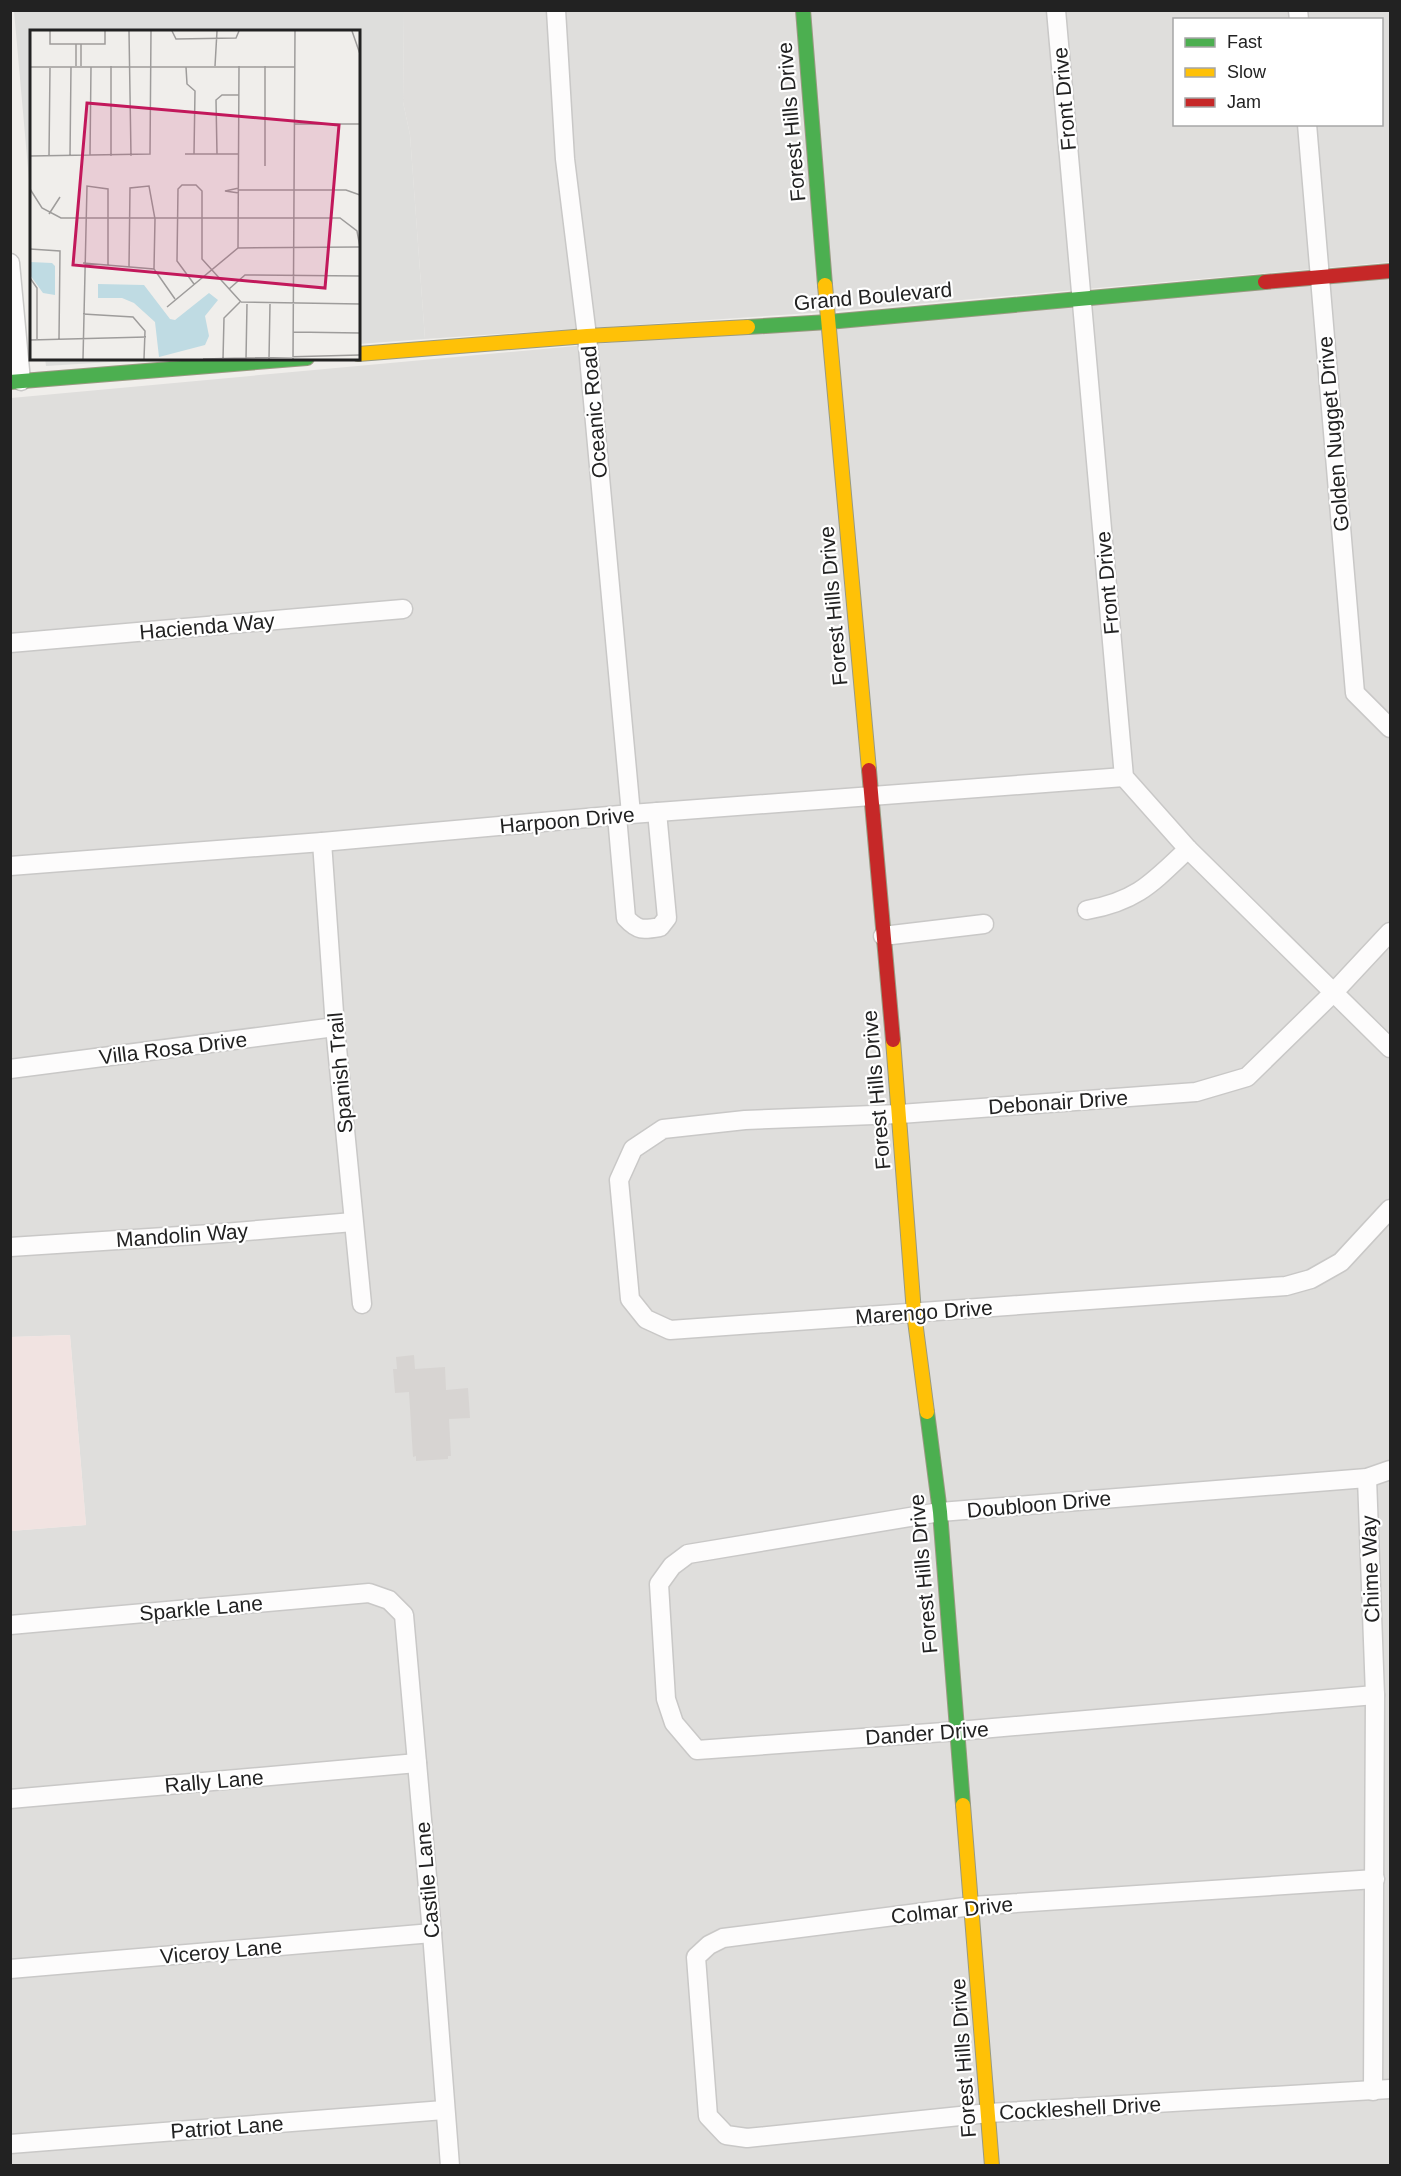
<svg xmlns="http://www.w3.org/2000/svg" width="1401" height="2176" viewBox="0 0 1401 2176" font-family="Arial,sans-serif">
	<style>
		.residential { fill: #dfdedc; fill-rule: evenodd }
		.commercial { fill: #f1e3e1 }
		.religious { fill: #dededc }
		.building { fill: #d7d4d2 }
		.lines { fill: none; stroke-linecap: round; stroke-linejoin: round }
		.street-casing { stroke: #c9c8c7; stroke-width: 21 }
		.fast-casing { stroke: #999a82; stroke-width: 16 }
		.slow-casing { stroke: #999a82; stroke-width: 16 }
		.jam-casing { stroke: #999a82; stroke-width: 16 }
		.street { stroke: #fdfcfc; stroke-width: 18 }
		.fast { stroke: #4caf50; stroke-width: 14 }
		.slow { stroke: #ffc107; stroke-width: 14 }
		.jam { stroke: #c62828; stroke-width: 14 }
		.labels { text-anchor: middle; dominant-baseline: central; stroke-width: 4.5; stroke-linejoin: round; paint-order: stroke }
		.street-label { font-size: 21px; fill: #222; stroke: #fff }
		.inset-road { fill: none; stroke: #9e9c9b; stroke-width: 1.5 }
		.view { fill: #c2185b; fill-opacity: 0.15; stroke: #c2185b; stroke-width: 3 }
		.inset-edge { fill: none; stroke: #222; stroke-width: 3 }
	</style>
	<rect width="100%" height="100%" fill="#f0eeeb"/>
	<g class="residential">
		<path d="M404,11H1390V262L827,312L425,339L410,135L403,102ZM1174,20H1382V124H1174Z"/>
		<polygon points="1390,271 1390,2165 11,2166 11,1531 86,1525 70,1335 11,1337 11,398"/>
	</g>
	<polygon class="commercial" points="70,1335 86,1525 11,1531 11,1337"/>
	<g class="religious">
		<polygon points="14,11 404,11 403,102 410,135 425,339 359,344 358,32 32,32 31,202"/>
		<polygon points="45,358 158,359 46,366"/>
	</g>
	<polygon class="building" points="414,1355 415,1369 445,1367 446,1390 468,1388 470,1418 449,1419 451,1456 448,1456 448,1459 416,1461 416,1456 413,1457 409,1392 395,1393 393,1369 397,1369 396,1357"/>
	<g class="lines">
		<defs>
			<g id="street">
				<polyline points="556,10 565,159 587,336 631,814"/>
				<polyline points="1056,10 1124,777 1188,849 1390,1048"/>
				<polyline points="1298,10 1299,20"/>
				<polyline points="1307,124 1355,693 1390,728"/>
				<polyline points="10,263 21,381"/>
				<polyline points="10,643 403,609"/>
				<path d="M617,816L626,918C638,931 643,930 660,927L667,918L657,812"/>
				<polyline points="322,842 335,1027 362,1304"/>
				<polyline points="10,866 322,842 631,814 1124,777"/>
				<path d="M1087,910C1137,901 1152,883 1188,849"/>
				<polyline points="1390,932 1334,992 1247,1077 1196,1092 900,1114 745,1120 663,1129 633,1149 619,1180 630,1299 646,1319 670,1330 1286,1286 1311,1279 1341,1262 1390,1209"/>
				<polyline points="883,936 984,924"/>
				<polyline points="10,1069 335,1027"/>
				<polyline points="10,1247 211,1234 353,1222"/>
				<polyline points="1367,1478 1375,1695 1373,2091"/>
				<polyline points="10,1625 369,1593 389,1600 404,1615 432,1933 450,2166"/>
				<polyline points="1375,1695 958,1731 697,1750 674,1723 666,1699 659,1584 672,1566 688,1554 940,1512 1367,1478 1390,1470"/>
				<polyline points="10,1799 417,1763"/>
				<polyline points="1375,1879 972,1906 723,1938 709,1945 696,1957 708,2116 726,2135 747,2138 989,2113 1390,2089"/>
				<polyline points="10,1969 432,1933"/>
				<polyline points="10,2144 444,2110"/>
			</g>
			<g id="fast">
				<polyline points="803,10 825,285"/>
				<polyline points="748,327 828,322 1265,282"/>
				<polyline points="10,382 307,358"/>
				<polyline points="927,1412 940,1512 963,1805"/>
			</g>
			<g id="slow">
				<polyline points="825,285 869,770"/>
				<polyline points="358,354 587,336 748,327"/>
				<polyline points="893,1040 914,1313 927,1412"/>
				<polyline points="963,1805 992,2166"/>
			</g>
			<g id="jam">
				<polyline points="1265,282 1390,271"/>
				<polyline points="869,770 893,1040"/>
			</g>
		</defs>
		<use href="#street" class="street-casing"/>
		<use href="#fast" class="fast-casing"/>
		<use href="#slow" class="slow-casing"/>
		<use href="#jam" class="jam-casing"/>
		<use href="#street" class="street"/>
		<use href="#fast" class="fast"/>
		<use href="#slow" class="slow"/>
		<use href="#jam" class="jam"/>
	</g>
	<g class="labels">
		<g class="street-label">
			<text transform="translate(1064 99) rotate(-95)">Front Drive</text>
			<text transform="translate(791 122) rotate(-95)">Forest Hills Drive</text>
			<text transform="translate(873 296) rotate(-5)">Grand Boulevard</text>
			<text transform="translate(594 412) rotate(-95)">Oceanic Road</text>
			<text transform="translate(1333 434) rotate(-95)">Golden Nugget Drive</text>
			<text transform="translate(1107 583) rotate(-95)">Front Drive</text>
			<text transform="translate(833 606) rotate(-95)">Forest Hills Drive</text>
			<text transform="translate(207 626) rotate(-5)">Hacienda Way</text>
			<text transform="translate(567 820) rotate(-5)">Harpoon Drive</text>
			<text transform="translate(173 1048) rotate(-7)">Villa Rosa Drive</text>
			<text transform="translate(340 1073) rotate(-95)">Spanish Trail</text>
			<text transform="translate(876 1090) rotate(-95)">Forest Hills Drive</text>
			<text transform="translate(1058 1102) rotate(-4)">Debonair Drive</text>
			<text transform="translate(182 1235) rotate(-4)">Mandolin Way</text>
			<text transform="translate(924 1312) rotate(-4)">Marengo Drive</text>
			<text transform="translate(1039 1504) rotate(-5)">Doubloon Drive</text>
			<text transform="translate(1370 1569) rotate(-92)">Chime Way</text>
			<text transform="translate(923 1574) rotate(-95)">Forest Hills Drive</text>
			<text transform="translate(201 1608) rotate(-5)">Sparkle Lane</text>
			<text transform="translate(927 1733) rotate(-4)">Dander Drive</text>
			<text transform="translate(214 1781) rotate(-5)">Rally Lane</text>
			<text transform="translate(427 1880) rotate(-95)">Castile Lane</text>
			<text transform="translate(952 1910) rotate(-6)">Colmar Drive</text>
			<text transform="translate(221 1951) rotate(-5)">Viceroy Lane</text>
			<text transform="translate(963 2058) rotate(-94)">Forest Hills Drive</text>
			<text transform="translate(1080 2108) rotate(-3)">Cockleshell Drive</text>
			<text transform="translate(227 2127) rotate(-4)">Patriot Lane</text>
		</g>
	</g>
	<g transform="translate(30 30)">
		<rect width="330" height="330" fill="#f0eeeb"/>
		<path d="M0,232L22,233L25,236V265L13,263L0,245ZM68,254L114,255L140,289L145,290L179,263L188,270L175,286L179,306L175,315L129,327L125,292L104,273L92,268H68Z" fill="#bfdbe3"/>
		<path class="inset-road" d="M20,1V14H75V1M99,1L101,126M142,1L146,9L206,8L209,1M322,1L330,24M46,14V36M51,14V36M185,36L187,1M235,36V136M0,37H265M156,37L157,54L165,61L164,124M265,94H330M155,124H209M187,124L186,70L192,65H209M60,125L61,37M0,126L120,124L121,1M19,126L20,38M40,126L41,37M81,126V36M0,159L12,178L31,188H310L327,201L330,217M209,160H316L330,165M209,163L195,161L209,158M19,184L30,167M208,218L209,36M0,219L30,221L29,309M53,233L124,239M99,237L100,158L119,156L125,189L124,239L145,269M0,248L7,258V309M164,254L147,231L148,159L152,155H166L172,161V229L211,272M199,259L215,245L330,246M211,272L330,274M137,277L208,218L329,217M53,284L103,287L115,301L114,329M263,302L330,303M0,310L116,307M53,329L57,156L78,159V235M173,329L330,325M193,329L194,288L210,272M216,329L217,274M239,329L240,274M263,329L265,1"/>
		<path class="view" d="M57,73L309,95L295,258L43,235Z"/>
		<rect width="330" height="330" class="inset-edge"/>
	</g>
	<rect width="1401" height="2176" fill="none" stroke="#222222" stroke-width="24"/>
	<rect x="1173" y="18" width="210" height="108" fill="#ffffff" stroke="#a7a7a7" stroke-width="1.5"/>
	<rect x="1185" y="38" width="30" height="9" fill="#4caf50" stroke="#a7a7a7" stroke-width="1.5"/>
	<text x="1227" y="48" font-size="18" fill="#222222">Fast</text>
	<rect x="1185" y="68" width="30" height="9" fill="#ffc107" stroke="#a7a7a7" stroke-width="1.5"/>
	<text x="1227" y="78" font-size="18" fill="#222222">Slow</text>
	<rect x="1185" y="98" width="30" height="9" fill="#c62828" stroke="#a7a7a7" stroke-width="1.5"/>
	<text x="1227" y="108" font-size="18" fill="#222222">Jam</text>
</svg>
